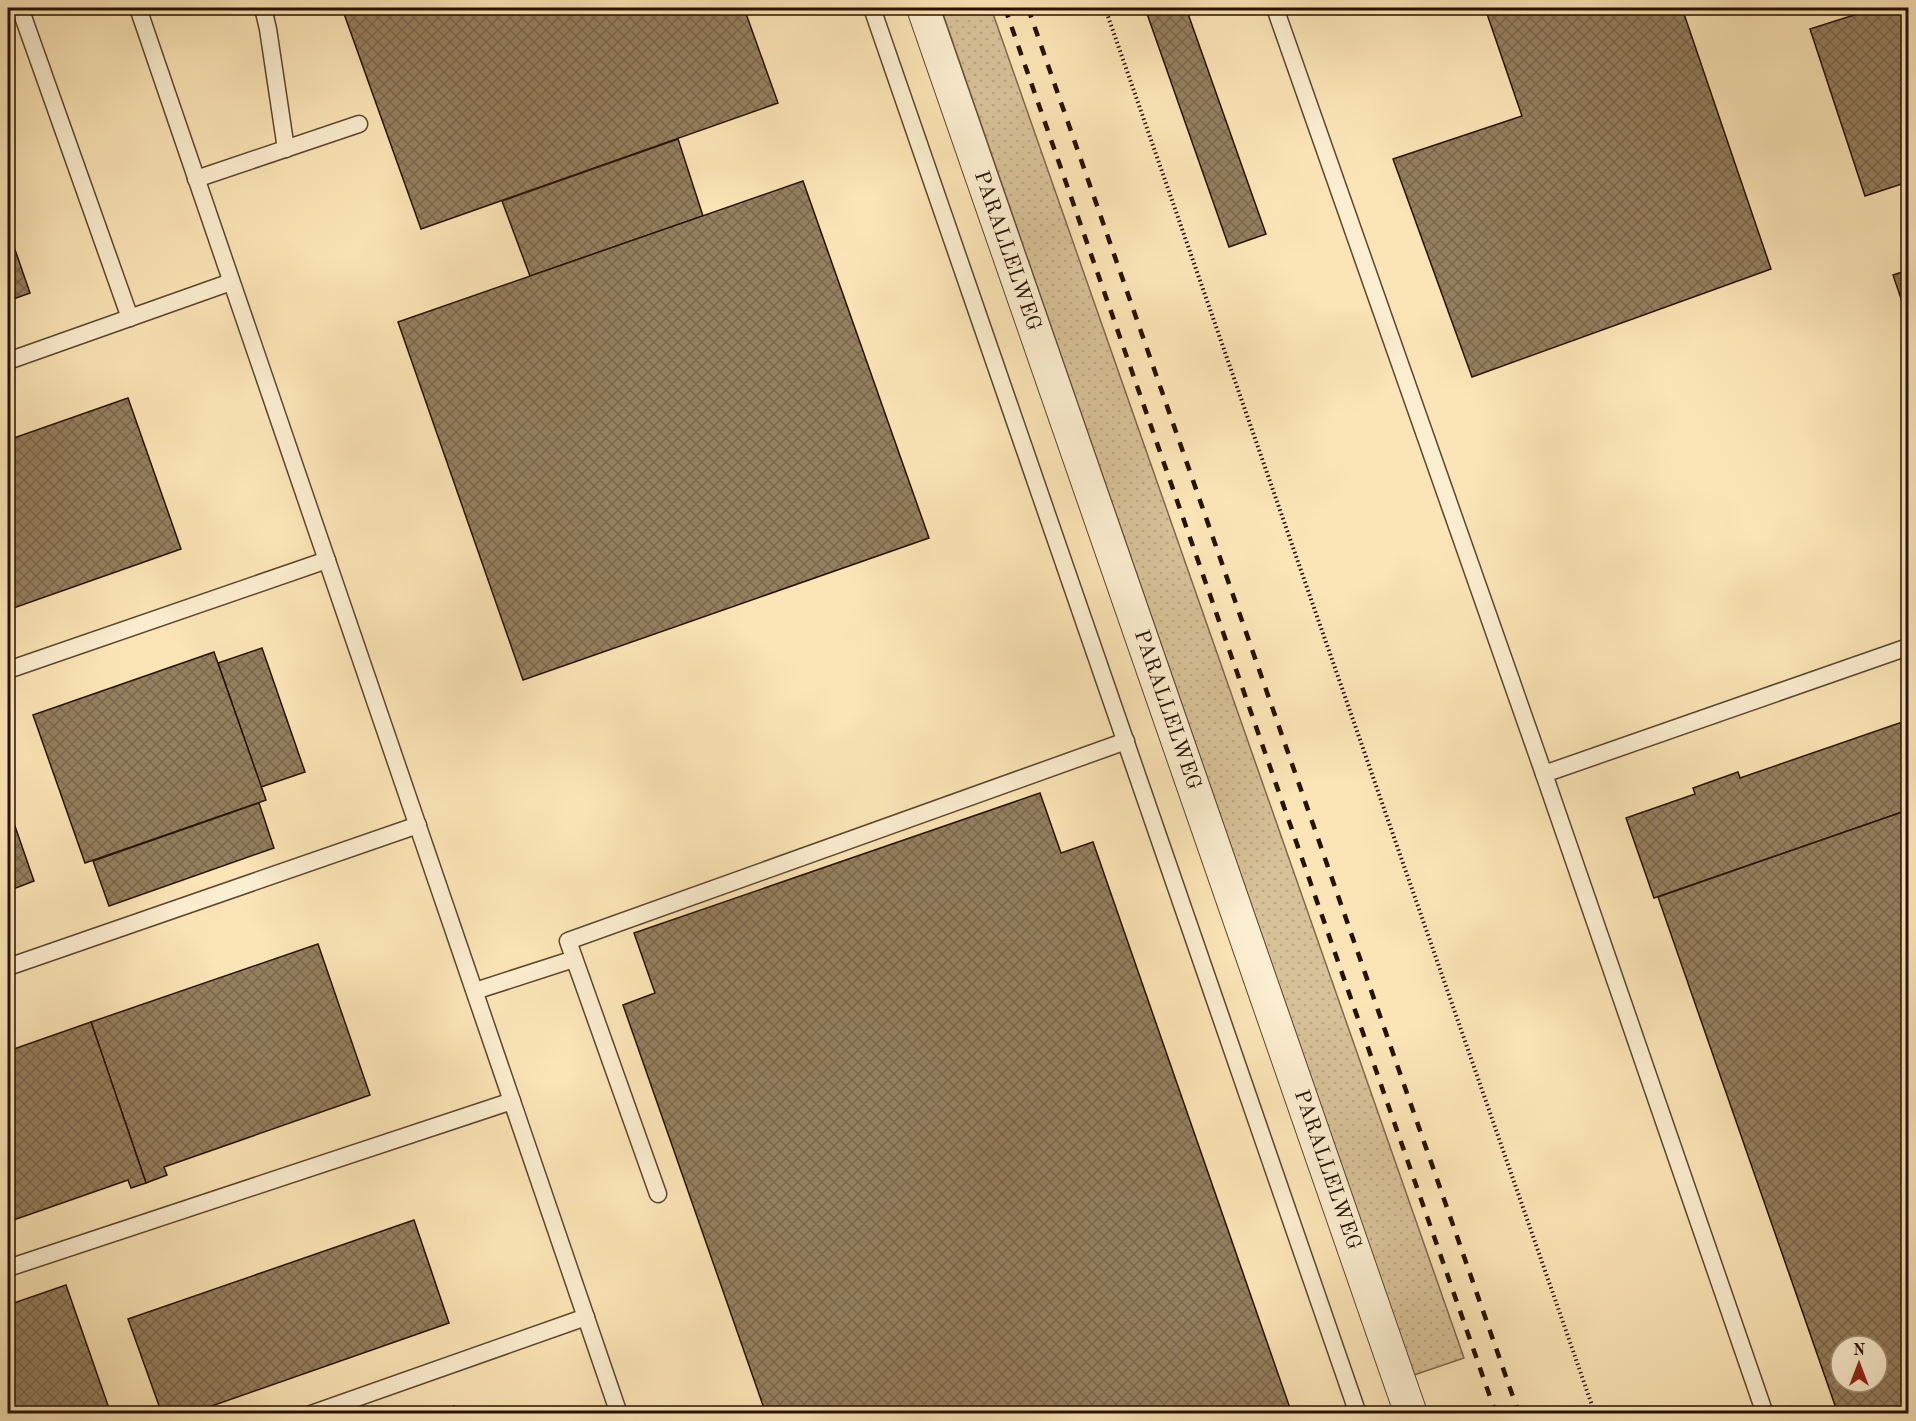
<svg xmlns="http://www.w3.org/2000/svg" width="1916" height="1421" viewBox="0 0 1916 1421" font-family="'Old Standard TT',serif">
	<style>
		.grass { fill: url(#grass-dots); stroke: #7f694c; stroke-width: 1.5 }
		.building { fill: url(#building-cross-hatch); stroke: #271100; stroke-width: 1.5; fill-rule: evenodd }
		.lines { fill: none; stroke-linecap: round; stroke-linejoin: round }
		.lane-casing { stroke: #5c462e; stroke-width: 19 }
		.street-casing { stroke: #5c462e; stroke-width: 34 }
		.path { stroke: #271100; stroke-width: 4; stroke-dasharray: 1.5 3; stroke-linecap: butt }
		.lane { stroke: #fceed0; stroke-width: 16 }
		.street { stroke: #fceed0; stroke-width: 32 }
		.rail { stroke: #271100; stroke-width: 4.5; stroke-dasharray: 10 10; stroke-linecap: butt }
		.labels { text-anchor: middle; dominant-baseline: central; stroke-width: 6; stroke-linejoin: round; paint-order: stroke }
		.street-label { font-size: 21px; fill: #271100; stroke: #fceed0 }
	</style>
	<defs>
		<pattern id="grass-dots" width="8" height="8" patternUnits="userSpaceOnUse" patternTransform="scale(1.5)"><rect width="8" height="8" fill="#d7c197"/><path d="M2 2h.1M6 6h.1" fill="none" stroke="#b9a580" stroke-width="1.8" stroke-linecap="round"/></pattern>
		<pattern id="building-cross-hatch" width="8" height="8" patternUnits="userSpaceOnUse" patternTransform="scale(1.5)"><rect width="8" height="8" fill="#957f5f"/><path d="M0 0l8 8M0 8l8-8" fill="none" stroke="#7a674c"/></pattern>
	</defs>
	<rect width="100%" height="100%" fill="#fbe5b6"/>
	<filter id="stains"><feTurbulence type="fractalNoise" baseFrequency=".00333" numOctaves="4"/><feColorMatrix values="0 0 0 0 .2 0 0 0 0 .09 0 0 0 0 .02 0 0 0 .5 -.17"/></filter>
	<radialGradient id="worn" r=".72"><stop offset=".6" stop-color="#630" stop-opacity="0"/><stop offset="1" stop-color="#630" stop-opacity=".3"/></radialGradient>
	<polygon class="grass" points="941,8 991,8 1464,1358 1414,1375"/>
	<g class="building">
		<polygon points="342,8 744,8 778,103 421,229"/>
		<polygon points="1145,8 1186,8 1266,234 1229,247"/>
		<polygon points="1485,8 1682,8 1771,269 1472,377 1393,159 1522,116"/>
		<polygon points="1876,8 1908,8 1908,182 1865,196 1810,29"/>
		<polygon points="678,139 703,216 530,276 502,201"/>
		<polygon points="803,181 929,538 523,680 398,322"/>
		<polygon points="12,241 30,293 8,301 8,242"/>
		<polygon points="1908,270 1908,319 1893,275"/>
		<polygon points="128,398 181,549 8,610 8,440"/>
		<polygon points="262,648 305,772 261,787 218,663"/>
		<polygon points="214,652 266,800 85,863 33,715"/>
		<polygon points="1908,720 1908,810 1654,898 1626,818 1695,794 1693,788 1738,772 1740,778"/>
		<polygon points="1040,793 1061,853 1093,842 1292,1414 766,1414 623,1005 655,993 634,933"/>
		<polygon points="259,803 274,848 109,906 93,861"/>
		<polygon points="8,806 34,881 8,891"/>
		<path d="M1908,810V1414H1838L1658,897ZM1841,1346H1877V1382H1841Z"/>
		<polygon points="318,944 370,1095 164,1167 167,1175 146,1183 91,1022"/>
		<polygon points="91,1022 146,1183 131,1188 128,1180 8,1222 8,1051"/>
		<polygon points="414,1220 449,1323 189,1414 162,1414 128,1319"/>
		<polygon points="66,1285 111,1414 8,1414 8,1305"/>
		<polygon points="454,1406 456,1414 433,1414"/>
	</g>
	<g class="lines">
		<defs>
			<g id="lane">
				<polyline points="20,8 130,318"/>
				<polyline points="138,8 619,1414"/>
				<polyline points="263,8 268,29 286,149"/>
				<polyline points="872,8 1358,1414"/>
				<polyline points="1275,8 1544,774 1765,1414"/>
				<polyline points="196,179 359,124"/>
				<polyline points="8,361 231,282"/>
				<polyline points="8,670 327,560"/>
				<polyline points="1544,774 1908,647"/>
				<polyline points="8,967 418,825"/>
				<polyline points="475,991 574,959"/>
				<polyline points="658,1194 568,941 1126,741"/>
				<polyline points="8,1268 512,1101"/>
				<polyline points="311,1414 586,1317"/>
			</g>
			<polyline id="street" points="923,8 1411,1414"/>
		</defs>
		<use href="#lane" class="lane-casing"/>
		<use href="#street" class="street-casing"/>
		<polyline class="path" points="1105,8 1595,1414"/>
		<use href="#lane" class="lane"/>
		<use href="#street" class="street"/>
		<g class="rail">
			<polyline points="1005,8 1496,1414"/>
			<polyline points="1028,8 1519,1414"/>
		</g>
	</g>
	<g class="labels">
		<g class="street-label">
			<text transform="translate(1007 251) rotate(71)">PARALLELWEG</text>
			<text transform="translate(1167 710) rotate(71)">PARALLELWEG</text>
			<text transform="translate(1327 1170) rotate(71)">PARALLELWEG</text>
		</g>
	</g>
	<rect width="1916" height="1421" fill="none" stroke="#fbe5b6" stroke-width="30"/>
	<rect x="9" y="9" width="1898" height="1403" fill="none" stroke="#271100" stroke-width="3"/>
	<rect x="15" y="15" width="1886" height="1391" fill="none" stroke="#271100" stroke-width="1.5"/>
	<g transform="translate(1859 1364)"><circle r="28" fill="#fceed0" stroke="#a7967d" stroke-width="1.5"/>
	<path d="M0-4.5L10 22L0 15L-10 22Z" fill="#8f2418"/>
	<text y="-9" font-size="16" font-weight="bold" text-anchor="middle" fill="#271100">N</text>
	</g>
	<rect width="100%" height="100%" filter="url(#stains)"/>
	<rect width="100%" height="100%" fill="url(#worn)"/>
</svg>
